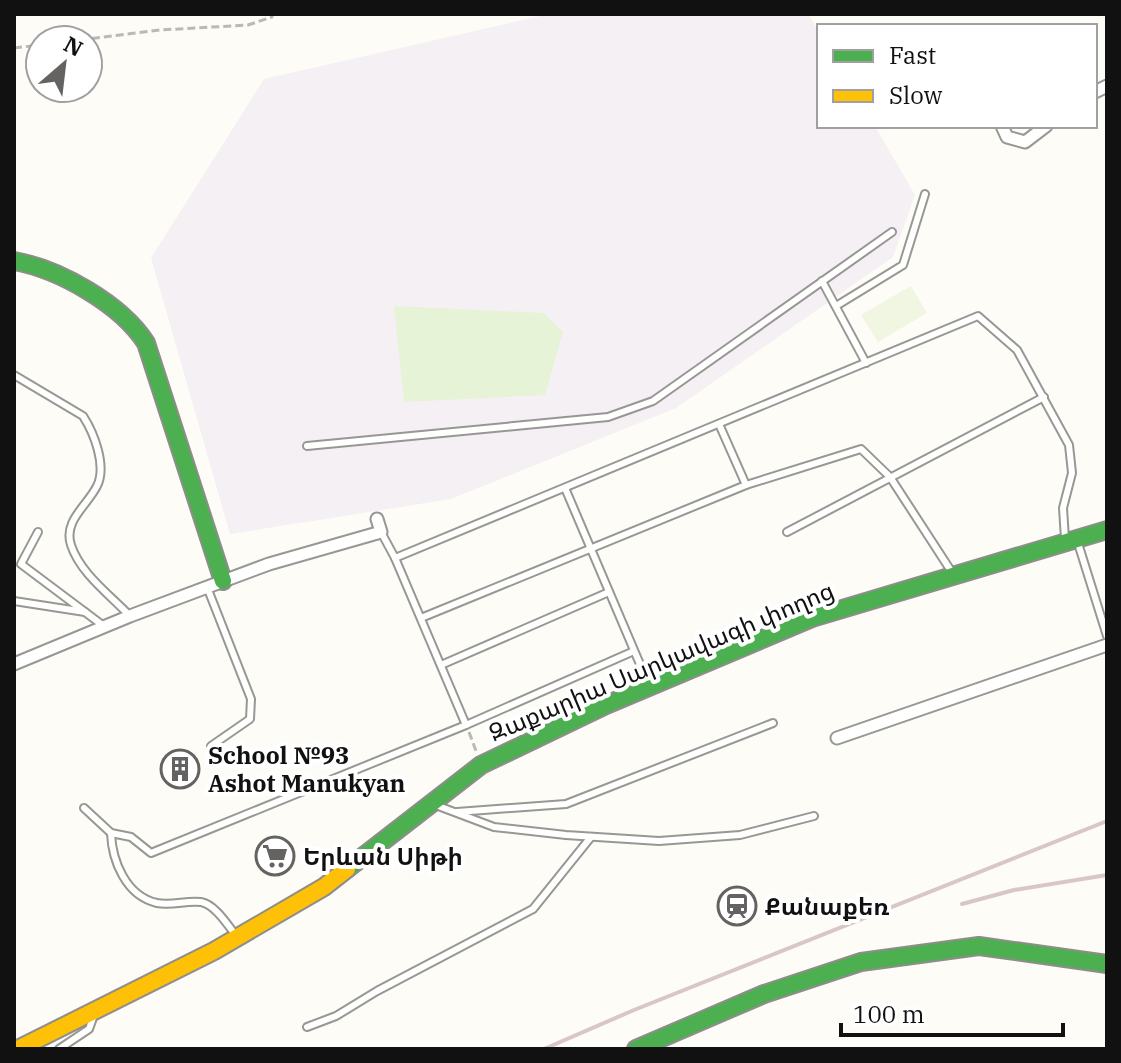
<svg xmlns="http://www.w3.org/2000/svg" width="1121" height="1063" viewBox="0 0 1121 1063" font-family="'IBM Plex Serif','Noto Sans Armenian',serif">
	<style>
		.industrial { fill: #f5f0f3 }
		.green { fill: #e7f3d7 }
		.pitch { fill: #f0f6e1 }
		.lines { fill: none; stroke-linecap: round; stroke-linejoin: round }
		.lane-casing { stroke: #979795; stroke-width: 10 }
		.street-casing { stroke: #979795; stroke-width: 15 }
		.fast-casing { stroke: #8e8d8b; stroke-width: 20 }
		.slow-casing { stroke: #8e8d8b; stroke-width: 20 }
		.path { stroke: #b9b9b8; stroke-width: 3; stroke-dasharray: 8 4; stroke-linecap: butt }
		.lane { stroke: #fffffe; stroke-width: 6 }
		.street { stroke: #fffffe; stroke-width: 11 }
		.fast { stroke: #4caf50; stroke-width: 16 }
		.slow { stroke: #ffc107; stroke-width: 16 }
		.rail { stroke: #d9c6c7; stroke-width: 4 }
		.labels { text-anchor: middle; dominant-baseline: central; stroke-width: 8; stroke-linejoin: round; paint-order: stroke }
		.street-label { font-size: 24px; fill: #111; stroke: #fff }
		.poi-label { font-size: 24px; font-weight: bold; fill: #111; stroke: #fff; text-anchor: start }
	</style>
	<rect width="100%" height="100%" fill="#fdfcf7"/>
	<polygon class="industrial" points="549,14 808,14 819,32 819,126 875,126 915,195 893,257 676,408 451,499 230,534 151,258 264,79"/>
	<polygon class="green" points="394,306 544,313 563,332 545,395 404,402"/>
	<polygon class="pitch" points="911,286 927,313 878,342 861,315"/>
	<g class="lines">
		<defs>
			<g id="lane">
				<polyline points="822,281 866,363"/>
				<polyline points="836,306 903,265 925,194"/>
				<path d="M14,375L83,416C94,433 107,466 97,486C87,506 63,521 71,545C80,573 110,595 130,616"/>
				<polyline points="719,424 746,485"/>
				<polyline points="307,446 608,417 653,401 892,232"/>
				<polyline points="565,488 648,683"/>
				<polyline points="38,532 21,564 85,612"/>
				<polyline points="381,532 395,558 466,725"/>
				<polyline points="787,532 1044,397"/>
				<polyline points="1077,540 1107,636"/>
				<polyline points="395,558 978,316 1017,350 1069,445 1072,473 1063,508 1065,539"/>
				<polyline points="207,587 251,699 250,719 211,746"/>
				<polyline points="14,601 85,612 105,627"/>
				<polyline points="421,618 746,485 861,449 890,477 953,574"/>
				<polyline points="441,665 609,592"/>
				<polyline points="433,804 494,827 566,835 659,841 740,835 814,816"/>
				<polyline points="84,808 111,833 131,837 151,853 466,725 634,651"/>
				<polyline points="457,812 566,804 773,723"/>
				<path d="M111,833C112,861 126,896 157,903C172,906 187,900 201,902C215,904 229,927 237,937"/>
				<polyline points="307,1027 336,1016 377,991 533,909 591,837"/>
				<polyline points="59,1049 89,1029 94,1015"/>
			</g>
			<g id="street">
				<polyline points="1095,92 1107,86"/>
				<polyline points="1002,126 1007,137 1025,142 1046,126"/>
				<polyline points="14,664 130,616 269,564 381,532 377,519"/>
				<polyline points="837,738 1107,645"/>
			</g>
			<g id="fast">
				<path d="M14,261C59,269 121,304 146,343L223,581"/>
				<polyline points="347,869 481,765 606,705 812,618 1107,530"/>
				<polyline points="636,1049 764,994 861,962 979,946 1107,964"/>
			</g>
			<polyline id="slow" points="18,1049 214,951 324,887 347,869"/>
		</defs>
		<use href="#lane" class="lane-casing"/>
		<use href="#street" class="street-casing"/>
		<use href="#fast" class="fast-casing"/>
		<use href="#slow" class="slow-casing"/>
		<g class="path">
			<polyline points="80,40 160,30 248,25 272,17 272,14"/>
			<polyline points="14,48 40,45"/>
			<polyline points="469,732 476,751"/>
		</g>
		<use href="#lane" class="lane"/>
		<use href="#street" class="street"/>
		<use href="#fast" class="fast"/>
		<use href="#slow" class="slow"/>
		<g class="rail">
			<polyline points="962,904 1014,890 1107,875"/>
			<polyline points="544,1049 634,1010 1107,821"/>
		</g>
	</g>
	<defs>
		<symbol id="building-ring" viewBox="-11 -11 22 22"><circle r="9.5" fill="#fff" stroke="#646362" stroke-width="1.5"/><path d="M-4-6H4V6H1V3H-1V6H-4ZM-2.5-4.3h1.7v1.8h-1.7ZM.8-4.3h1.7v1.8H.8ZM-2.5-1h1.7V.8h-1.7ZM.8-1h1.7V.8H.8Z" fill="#646362"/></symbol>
		<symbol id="supermarket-ring" viewBox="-11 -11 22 22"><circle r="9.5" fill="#fff" stroke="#646362" stroke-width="1.5"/><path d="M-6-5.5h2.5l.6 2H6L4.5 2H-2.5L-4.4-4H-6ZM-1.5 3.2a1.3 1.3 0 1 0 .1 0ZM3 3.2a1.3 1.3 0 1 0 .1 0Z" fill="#646362"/></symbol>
		<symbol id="station-ring" viewBox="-11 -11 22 22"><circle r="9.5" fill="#fff" stroke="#646362" stroke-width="1.5"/><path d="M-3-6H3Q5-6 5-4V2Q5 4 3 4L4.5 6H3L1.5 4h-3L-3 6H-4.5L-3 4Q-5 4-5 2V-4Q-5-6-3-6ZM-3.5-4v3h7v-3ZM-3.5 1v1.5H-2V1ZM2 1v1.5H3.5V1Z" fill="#646362"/></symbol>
	</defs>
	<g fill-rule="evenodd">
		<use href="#building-ring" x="158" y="747" width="44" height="44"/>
		<use href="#supermarket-ring" x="253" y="834" width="44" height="44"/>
		<use href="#station-ring" x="715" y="884" width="44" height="44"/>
	</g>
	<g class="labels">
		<g class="street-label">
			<text transform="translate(661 661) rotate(-23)">Զաքարիա Սարկավագի փողոց</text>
		</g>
		<g class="poi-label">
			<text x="208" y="755">School №93<tspan x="208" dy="28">Ashot Manukyan</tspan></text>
			<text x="303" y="856">Երևան Սիթի</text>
			<text x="765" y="906">Քանաքեռ</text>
		</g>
	</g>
	<rect width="1121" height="1063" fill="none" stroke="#111111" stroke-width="32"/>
	<rect x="817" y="24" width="280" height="104" fill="#ffffff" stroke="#a0a0a0" stroke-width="2"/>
	<rect x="833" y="50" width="40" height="12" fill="#4caf50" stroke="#a0a0a0" stroke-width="2"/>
	<text x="889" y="64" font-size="24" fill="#111111">Fast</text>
	<rect x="833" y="90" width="40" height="12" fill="#ffc107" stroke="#a0a0a0" stroke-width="2"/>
	<text x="889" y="104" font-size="24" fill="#111111">Slow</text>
	<g transform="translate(64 64) rotate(28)"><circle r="38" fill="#ffffff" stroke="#a0a0a0" stroke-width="2"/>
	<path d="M0-6L14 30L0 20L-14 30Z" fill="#646362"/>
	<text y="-12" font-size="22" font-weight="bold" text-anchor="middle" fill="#111111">N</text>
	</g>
	<path d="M841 1023v12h222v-12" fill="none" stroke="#111111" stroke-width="4"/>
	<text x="853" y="1023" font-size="24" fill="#111111" stroke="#ffffff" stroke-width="6" paint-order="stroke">100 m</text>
</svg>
